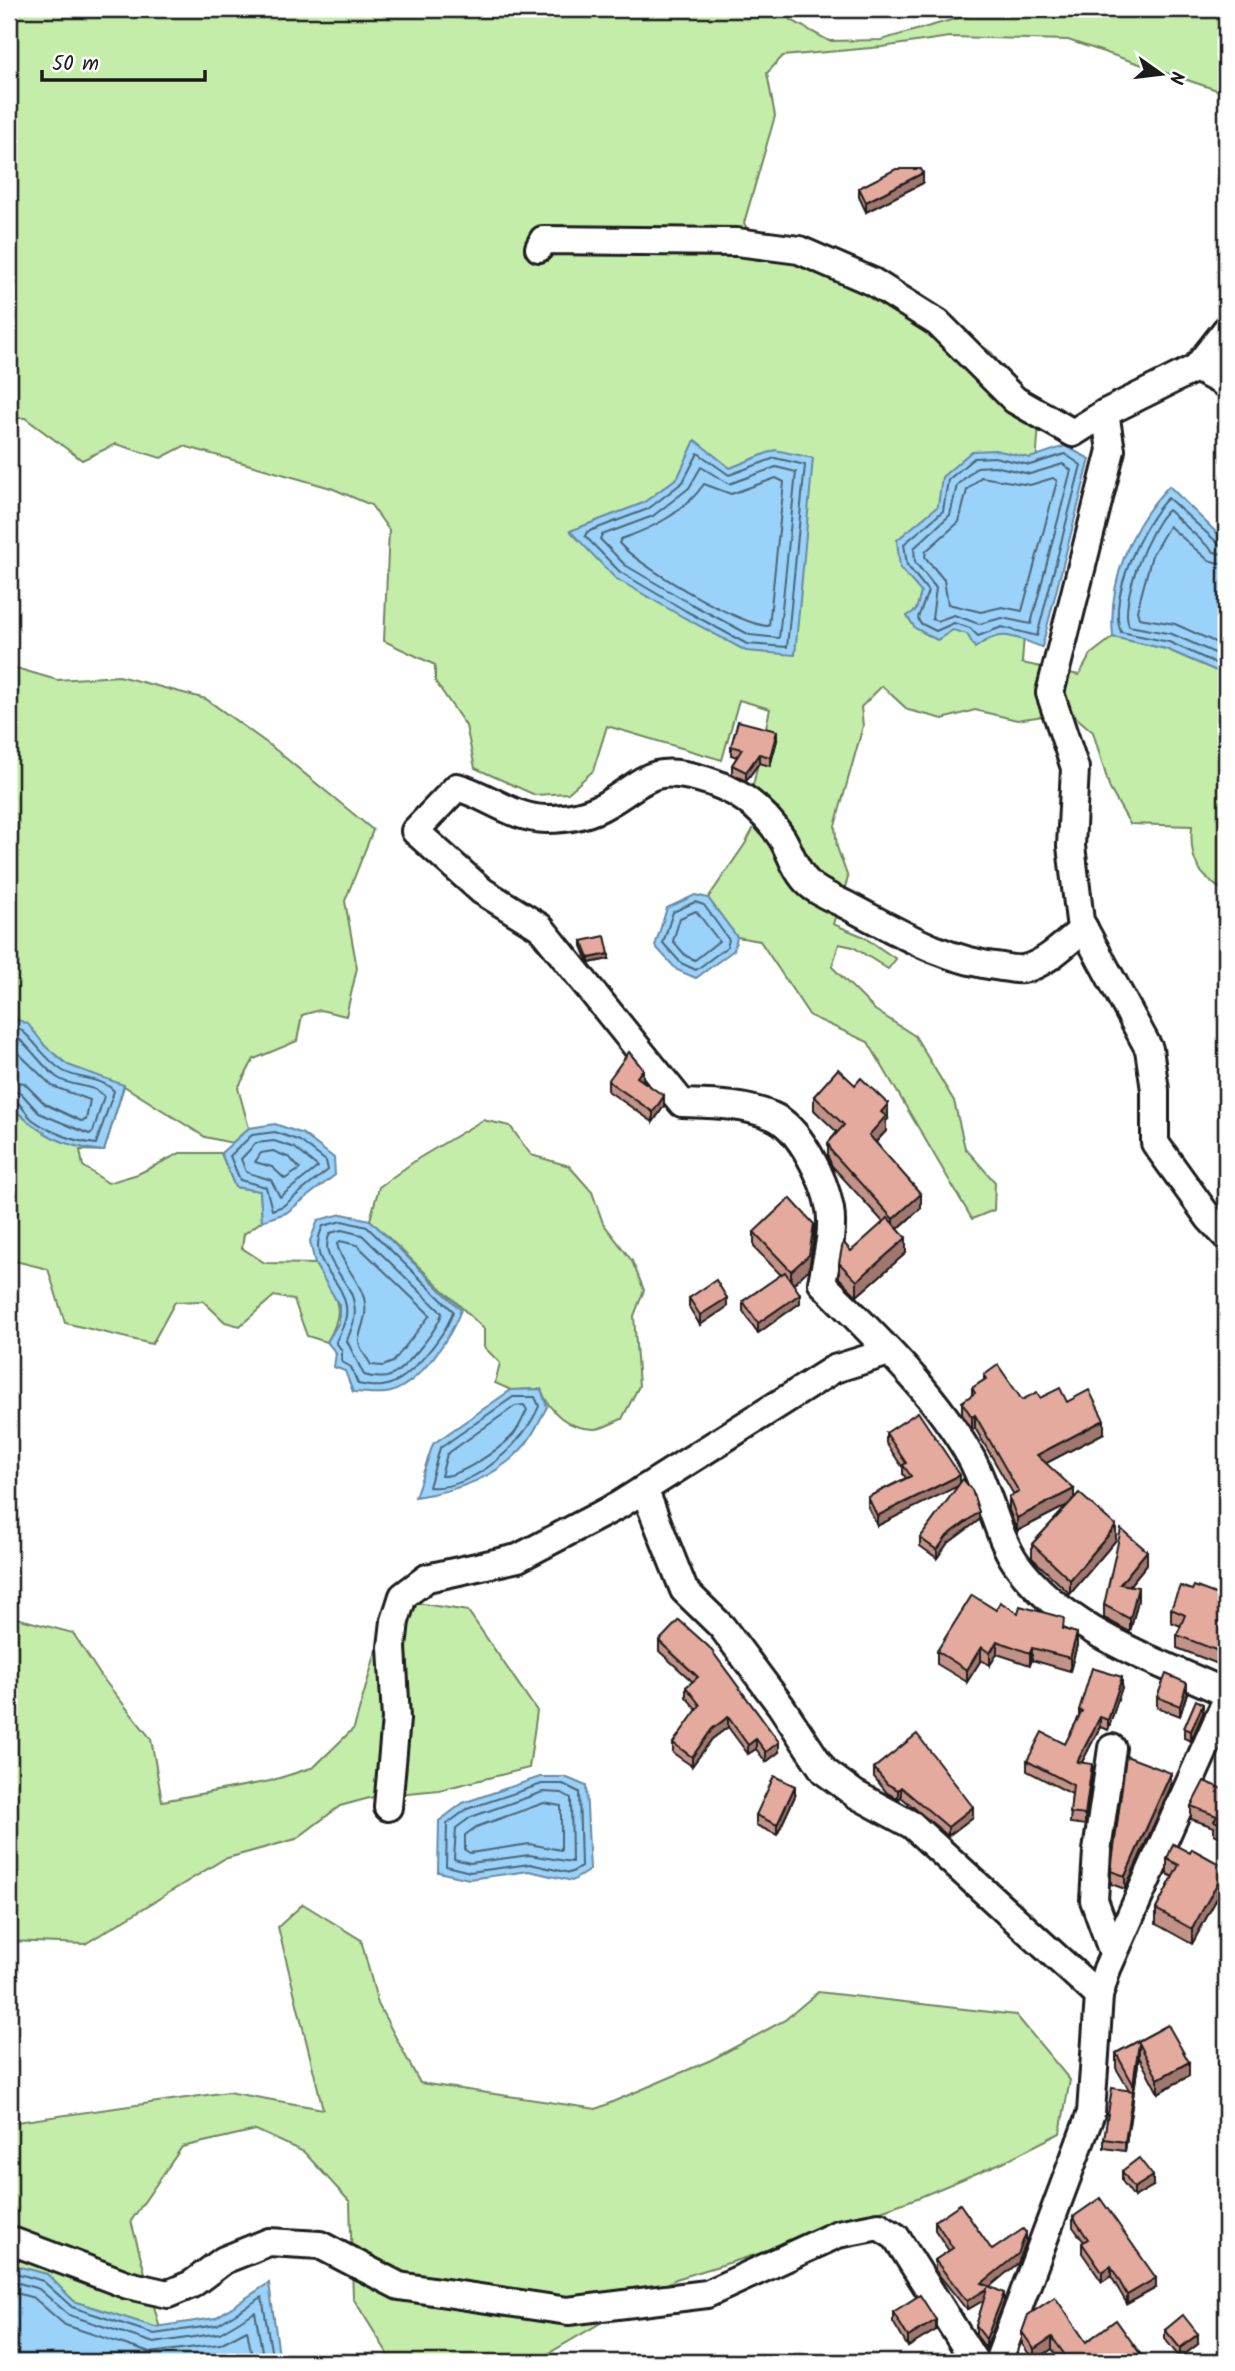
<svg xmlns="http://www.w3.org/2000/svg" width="1235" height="2371" viewBox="0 0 1235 2371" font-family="Kalam,sans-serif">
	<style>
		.green { fill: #c4eda9; stroke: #708462; stroke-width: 2 }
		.water { fill: #9ad2fa; stroke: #6889a1; stroke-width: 2 }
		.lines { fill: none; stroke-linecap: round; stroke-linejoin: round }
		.shore { stroke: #4e6575; stroke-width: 2 }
		.minor-casing { stroke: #1c1c1c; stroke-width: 32 }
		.minor { stroke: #fff; stroke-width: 26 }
		.wall { fill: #c39287; stroke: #1c1c1c; stroke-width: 2 }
		.shaded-wall { fill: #9f776e; stroke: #1c1c1c; stroke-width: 2 }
		.building { fill: #e3aa9d; stroke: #1c1c1c; stroke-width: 2 }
	</style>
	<rect width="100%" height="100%" fill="#fff"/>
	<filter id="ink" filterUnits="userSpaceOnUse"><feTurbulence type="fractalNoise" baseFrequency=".0143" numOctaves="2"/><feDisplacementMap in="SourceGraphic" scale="14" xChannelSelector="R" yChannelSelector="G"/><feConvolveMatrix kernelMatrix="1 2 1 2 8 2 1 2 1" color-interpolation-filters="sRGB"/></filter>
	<g filter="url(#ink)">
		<g class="green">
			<path d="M9,9H781L791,20L829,41L881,40L990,9H1226V93L1068,40L949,37L882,47L783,56L767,73L775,116L744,223L753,239L893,282L992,353L1039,423L1022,663L1079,675L1091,654L1113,637L1166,649L1226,675V892C1197,876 1189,858 1192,826L1130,824L1110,789L1093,732L1070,712L1017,720L975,710L943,719L908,710L882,686L861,707L863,726L835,826L837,847L848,878L833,924L862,936L896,959L888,969L853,947L839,944L832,967L875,1010L915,1036L954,1101L965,1148L995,1182L994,1210L972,1219L868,1042L810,1016L760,941L737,937L708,898L745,844L765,807L752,790L770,709L739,700L722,760L607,726L593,771L568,793L535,795L475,768L466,726L435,681V665L384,641L389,530L371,505L331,488L184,446L161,458L116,444L82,460L25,418H9Z"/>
			<path d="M9,666L57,680L119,676L206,699L271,746L373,830L345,901L357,968L346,1016L320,1010L302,1015L297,1041L254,1059L238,1088L249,1128L232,1143L205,1137L124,1086L104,1151L80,1150L83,1166L108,1183L138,1174L180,1153H221L235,1187L260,1191L262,1221L244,1234L242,1248L265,1263L315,1264C334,1297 349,1305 327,1342L307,1336L294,1300L274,1296L240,1326L225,1322L203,1301L175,1302L152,1344L65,1323L48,1269L15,1261L9,1263Z"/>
			<path d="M483,1120L510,1126L531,1155L569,1166L592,1192L603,1223L632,1261L644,1290L634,1316L639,1386L622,1419C614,1422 604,1428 596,1429C569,1430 549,1412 541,1389L511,1390L495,1383L500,1363L484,1347V1329L370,1220L379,1187L419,1158Z"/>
			<polygon points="391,1599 468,1611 537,1711 529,1768 439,1790 377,1796 340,1806 296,1839 224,1859 85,1944 9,1941 9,1616 73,1633 101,1676 151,1739 162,1801 270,1781 314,1767 354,1728"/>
			<polygon points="303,1904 361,1940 378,2004 420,2083 596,2109 711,2060 785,2020 818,1992 1016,2015 1070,2080 1060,2133 1003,2162 920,2197 768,2251 676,2279 544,2356 506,2362 393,2362 353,2298 350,2202 304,2152 256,2130 182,2147 131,2221 169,2362 9,2362 9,2123 228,2092 323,2109 278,1927"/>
		</g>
		<g class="water">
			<polygon points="695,440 730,468 775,450 813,458 795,655 746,651 683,617 615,578 570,531 643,503 678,477"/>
			<path d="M1065,446L1090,459L1042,647C1013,637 1002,627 975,648L967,634L953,630L937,640L915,628L907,616L916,610L921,592L900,568L897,540L938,506L942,477L972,451L995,450L1030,458Z"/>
			<path d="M1169,486L1226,542V675L1166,649L1113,637C1108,582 1130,526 1169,486Z"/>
			<polygon points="695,895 708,898 737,937 734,950 696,978 677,970 655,946 667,908"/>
			<path d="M9,1016L28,1024L46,1047L68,1065L124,1085L104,1151C65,1148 34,1132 9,1103Z"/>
			<polygon points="275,1124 303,1134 334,1158 335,1175 286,1213 262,1221 260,1191 235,1187 221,1153 249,1128"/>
			<path d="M342,1214L370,1220L461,1310C451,1337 421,1382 391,1392C380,1395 365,1392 353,1392L345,1371L334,1367L336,1353L327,1342L339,1322V1305L315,1264L310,1241L318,1220Z"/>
			<path d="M541,1389L547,1407C540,1419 534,1434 525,1445C497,1478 457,1491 415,1497L433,1444L511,1390Z"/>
			<polygon points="540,1777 565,1777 586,1786 590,1870 572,1881 529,1871 469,1879 438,1872 439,1821 463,1803"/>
			<polygon points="9,2264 47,2274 74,2301 155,2327 215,2318 269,2283 280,2362 9,2362"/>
		</g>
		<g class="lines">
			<g class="shore">
				<polygon points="698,453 729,475 775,458 805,465 787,647 747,644 686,611 620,572 585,536 587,532 648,509 683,482"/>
				<polygon points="1065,454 1081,465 1037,636 1002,627 978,636 970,628 954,623 936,631 920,623 918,618 928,591 907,565 904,544 943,511 948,480 974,458 994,457 1030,465"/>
				<polygon points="1063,464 1071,470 1031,624 1002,618 979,624 954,615 937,621 932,619 936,588 915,562 914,548 950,515 957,485 977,467 994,466 1030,474"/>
				<polygon points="701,467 729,484 776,467 796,472 779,638 750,635 691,604 625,565 600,539 602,535 653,516 689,488"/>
				<polygon points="981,477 1030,485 1053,478 1057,481 1022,611 1002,607 981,612 948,604 944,580 925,557 926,551 959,522 967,490"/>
				<path d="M776,478L784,482L769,626C740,626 638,566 619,543L621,539C653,528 684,513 704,484L731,494Z"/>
				<path d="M1226,546L1219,544L1168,498C1143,522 1107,599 1121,632L1169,642L1226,668"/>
				<path d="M1226,555L1214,552L1168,510C1149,528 1119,601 1129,626L1172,634L1226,658"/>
				<polyline points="1226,565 1208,560 1169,526 1152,555 1137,611 1139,618 1175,624 1226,647"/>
				<polygon points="695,902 704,905 729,940 727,947 696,970 681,963 663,943 673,912"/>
				<polygon points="696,911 719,941 695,960 686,956 673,941 680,918"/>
				<path d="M9,1023C32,1033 41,1057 63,1071C79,1080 102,1077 114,1091L96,1144C76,1142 50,1132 33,1120C24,1113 21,1100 9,1099"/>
				<path d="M9,1033C28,1041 40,1066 58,1078C71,1087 94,1084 104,1096L93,1132L89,1134L39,1113L21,1093L9,1090"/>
				<polyline points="9,1044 52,1086 90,1100 86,1120 81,1121 45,1104 24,1083 9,1080"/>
				<polygon points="275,1132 300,1141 326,1161 328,1170 283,1206 272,1210 266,1187 240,1180 230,1156 252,1135"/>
				<polygon points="274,1141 295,1148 318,1167 280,1197 271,1180 246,1172 241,1159 256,1143"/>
				<polygon points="273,1151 290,1158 300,1169 285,1179 272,1167 255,1162 261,1153"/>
				<path d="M342,1221L367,1227L453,1311C447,1333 412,1377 390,1384C381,1388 367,1386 358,1384L351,1367L342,1362V1351L336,1342C341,1329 348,1321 346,1306C341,1274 305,1264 323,1226Z"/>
				<path d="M342,1230L362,1235L442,1313C438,1329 403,1373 387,1377C380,1378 370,1377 364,1375L347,1341C351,1328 357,1319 354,1304C351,1279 317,1260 330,1233Z"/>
				<path d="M340,1241L357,1245L430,1315L393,1362L383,1366L371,1365C368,1358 359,1350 359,1341C359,1329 369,1317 364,1298C359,1279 341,1264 337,1244Z"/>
				<path d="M513,1397H535L539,1406C524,1444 472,1491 429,1487L440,1448Z"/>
				<path d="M524,1405L527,1410C523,1418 519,1428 513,1435C501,1448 459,1478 441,1476L447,1454L515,1406Z"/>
				<polygon points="542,1784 563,1784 579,1792 581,1867 570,1873 530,1864 470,1872 446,1866 447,1824 467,1809"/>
				<polygon points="543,1792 562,1793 571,1798 572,1862 529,1855 470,1863 454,1859 456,1828 471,1817"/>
				<polygon points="544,1803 561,1806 561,1850 529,1844 470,1853 465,1850 465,1835 476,1827"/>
				<polyline points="9,2271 43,2281 72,2307 154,2334 217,2325 262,2297 273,2362"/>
				<polyline points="9,2280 39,2289 69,2315 154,2343 220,2333 255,2312 264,2362"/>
				<polyline points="9,2291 34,2298 65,2325 150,2353 220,2344 247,2330 253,2362"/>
			</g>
			<defs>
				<g id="minor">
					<polyline points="539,248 543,240 737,242 799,250 873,282 938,323 1015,400 1073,433 1105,413"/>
					<polyline points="1226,330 1196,368 1105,413 1111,450 1050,693 1075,768 1071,846 1080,921 1149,1049 1155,1090 1155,1143 1209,1218 1226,1236"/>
					<polyline points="1196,368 1226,384"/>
					<path d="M1084,928C1067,942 1045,965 1023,969C1017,970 1008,968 1002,967C945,961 900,933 850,907C838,900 819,894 809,884C795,871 791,853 782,838C762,807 734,787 698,778C649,765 645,782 607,804C589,815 567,819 546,819C514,819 487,795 457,787L415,831L482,891L540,927L682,1103C713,1104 744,1104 772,1116C800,1127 825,1181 830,1209C834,1233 826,1260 822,1283C875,1337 933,1390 970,1456C988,1487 997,1536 1016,1563C1066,1632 1153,1659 1226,1693"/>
					<polyline points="644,1489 684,1590 722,1627 781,1706 824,1771 855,1794 912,1825 1099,1996"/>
					<polyline points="1112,1748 1097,1851 1094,1900 1113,1953"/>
					<polyline points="388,1807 396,1719 392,1647 395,1621 403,1596 427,1578 518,1558 619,1505 834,1369 889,1352"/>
					<polyline points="9,2240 128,2285 168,2294 192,2284 224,2260 269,2242 320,2245 399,2286 568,2311 707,2294 838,2234 879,2226 896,2237 975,2362"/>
					<polyline points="998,2362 1091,2113 1099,1996 1107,1969 1226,1701"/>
				</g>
			</defs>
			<use href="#minor" class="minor-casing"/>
			<use href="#minor" class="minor"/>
		</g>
		<g class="wall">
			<polygon points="923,183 866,212 859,197 859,188"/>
			<polygon points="777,740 770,766 759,763 746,781 732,774 732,765 737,757 731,755 731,746"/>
			<polygon points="582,941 609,959 589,963 582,946"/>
			<polygon points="643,1079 641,1081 664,1106 653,1122 608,1091 608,1081"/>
			<polygon points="814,1096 888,1119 886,1121 886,1131 876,1142 921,1208 898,1229 906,1253 857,1296 839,1278 839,1263 884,1223 832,1166 828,1157 828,1143 837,1132 814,1110"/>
			<polygon points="754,1232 814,1238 809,1269 793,1284 800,1303 758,1333 743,1311 743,1301 781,1275 754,1247"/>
			<polygon points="689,1298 727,1307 700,1325 689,1307"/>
			<polygon points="984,1375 1022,1400 1040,1398 1067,1402 1104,1433 1046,1463 1074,1499 1116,1540 1070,1594 1032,1558 1032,1544 1068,1505 1017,1531 1009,1510 1009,1497 1014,1495 975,1428 972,1430 962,1414 962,1402 972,1395 972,1388 984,1380"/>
			<polygon points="886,1433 960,1484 979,1520 947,1544 937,1558 920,1546 920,1538 959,1485 877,1526 868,1507 868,1497 906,1478 903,1474 903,1468 886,1443"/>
			<polygon points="1147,1564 1129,1586 1138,1600 1130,1632 1104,1618 1104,1605"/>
			<polygon points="1192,1590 1226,1598 1226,1667 1177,1648 1177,1635 1181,1626 1171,1622 1171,1609"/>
			<polygon points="996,1610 1018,1613 1064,1629 1077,1645 1070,1671 1032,1660 1030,1665 997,1654 990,1665 981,1660 967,1682 937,1664 937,1651"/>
			<polygon points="659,1641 779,1752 766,1762 756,1749 748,1754 728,1727 712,1739 692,1766 673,1753 673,1743 697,1710 686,1697 686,1687 693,1682 659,1651"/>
			<polygon points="1122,1687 1108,1730 1100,1727 1082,1762 1092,1774 1085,1825 1070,1823 1072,1794 1027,1771 1027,1761 1065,1744 1079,1717 1079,1710"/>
			<polygon points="1187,1693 1180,1716 1157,1707 1157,1697"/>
			<polygon points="1203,1713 1191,1741 1184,1738 1184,1728"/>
			<polygon points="874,1768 973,1817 948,1836 901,1797 898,1799 887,1793 874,1777"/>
			<polygon points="1226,1776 1226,1839 1214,1834 1214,1827 1191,1819 1191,1806 1222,1789"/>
			<polygon points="1171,1786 1125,1889 1111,1884 1111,1871"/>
			<polygon points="795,1796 777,1835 756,1825 756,1815"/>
			<polygon points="1190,1853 1223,1866 1222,1889 1192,1944 1156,1924 1156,1909 1173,1877 1167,1874 1167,1859"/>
			<polygon points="1168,2025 1189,2076 1158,2093 1139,2057 1125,2151 1104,2148 1104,2139 1129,2090 1116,2068 1116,2053"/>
			<polygon points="1122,2171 1153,2186 1134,2197 1122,2181"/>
			<polygon points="1073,2217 1156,2288 1127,2304 1111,2276 1102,2282 1082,2253 1082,2243 1084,2242 1073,2227"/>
			<polygon points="935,2221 992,2250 1026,2242 1018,2263 989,2286 1004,2302 986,2348 976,2335 976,2326 984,2300 967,2310 935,2270 935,2260 949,2251 935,2230"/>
			<polygon points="893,2312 936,2330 908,2347 893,2322"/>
			<polygon points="1165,2330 1198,2344 1180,2358 1165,2339"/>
			<polygon points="1022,2332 1086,2342 1146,2362 1062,2362 1052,2349 1034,2361 1022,2344"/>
		</g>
		<g class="shaded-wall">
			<polygon points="923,173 923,183 866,212 866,202"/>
			<polygon points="777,731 777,740 770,766 770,757"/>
			<polygon points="759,754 759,763 746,781 746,772"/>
			<polygon points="609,954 609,959 589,963 589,958"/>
			<polygon points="643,1069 643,1079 637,1087 637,1077"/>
			<polygon points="664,1096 664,1106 653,1122 653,1112"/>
			<polygon points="888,1104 888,1119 886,1121 886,1131 869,1149 869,1135 881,1112"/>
			<polygon points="921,1194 921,1208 893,1233 893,1219"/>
			<polygon points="814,1224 814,1238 809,1269 791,1286 791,1271"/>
			<polygon points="906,1238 906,1253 857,1296 857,1281"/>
			<polygon points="800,1294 800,1303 758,1333 758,1323"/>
			<polygon points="727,1298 727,1307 700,1325 700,1315"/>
			<polygon points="975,1415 975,1428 972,1430 972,1417"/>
			<polygon points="1104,1420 1104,1433 1037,1468 1037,1455"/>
			<polygon points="960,1475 960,1485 877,1526 877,1516"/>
			<polygon points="1074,1489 1074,1502 1017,1531 1017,1518"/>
			<polygon points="979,1512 979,1520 947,1544 937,1558 937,1550 947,1536"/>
			<polygon points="1116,1526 1116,1540 1070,1594 1070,1580"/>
			<polygon points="1147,1551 1147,1564 1120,1597 1120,1584"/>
			<polygon points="1138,1587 1138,1600 1130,1632 1130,1619"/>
			<polygon points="1077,1633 1077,1645 1070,1671 1070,1658"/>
			<polygon points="997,1641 997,1654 990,1665 990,1653"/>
			<polygon points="981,1647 981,1660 967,1682 967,1670"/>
			<polygon points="1032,1648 1032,1660 1030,1665 1030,1653"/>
			<polygon points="1122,1677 1122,1687 1108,1730 1108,1720"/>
			<polygon points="1187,1683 1187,1693 1180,1716 1180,1706"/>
			<polygon points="1203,1704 1203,1713 1191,1741 1191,1731"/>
			<polygon points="728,1717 728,1727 712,1739 692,1766 692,1757 712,1729"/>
			<polygon points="1100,1717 1100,1727 1077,1772 1077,1762"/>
			<polygon points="756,1739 756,1749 748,1754 748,1745"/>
			<polygon points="779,1742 779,1752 766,1762 766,1752"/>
			<polygon points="1092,1764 1092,1774 1085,1825 1085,1815"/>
			<polygon points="1171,1773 1171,1786 1125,1889 1125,1876"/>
			<polygon points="795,1786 795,1796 777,1835 777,1825"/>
			<polygon points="901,1787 901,1797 898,1799 898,1790"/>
			<polygon points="973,1807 973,1817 948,1836 948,1827"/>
			<polygon points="1223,1866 1222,1889 1192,1944 1192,1929"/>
			<polygon points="1139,2043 1139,2057 1133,2098 1133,2084"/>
			<polygon points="1189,2062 1189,2076 1158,2093 1158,2079"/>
			<polygon points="1133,2091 1133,2100 1125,2151 1125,2142"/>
			<polygon points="1153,2176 1153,2186 1134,2197 1134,2188"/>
			<polygon points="1026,2233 1026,2242 1018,2263 986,2290 987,2289 987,2298 967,2310 967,2301"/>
			<polygon points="1111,2266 1111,2276 1102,2282 1102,2272"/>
			<polygon points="1156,2278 1156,2288 1127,2304 1127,2295"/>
			<polygon points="1004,2293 1004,2302 986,2348 986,2339"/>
			<polygon points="936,2320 936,2330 908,2347 908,2337"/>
			<polygon points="1198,2334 1198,2344 1180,2358 1180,2348"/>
			<polygon points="1052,2337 1052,2349 1034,2361 1034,2349"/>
		</g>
		<g class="building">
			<polygon points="896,169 921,169 923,173 866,202 859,188"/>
			<polygon points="738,721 777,731 770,757 759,754 746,772 732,765 742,749 731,746"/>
			<polygon points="605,936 609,954 589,958 582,941"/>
			<polygon points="629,1052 643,1069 637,1077 664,1096 653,1112 608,1081"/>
			<polygon points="838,1069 855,1085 861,1078 888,1104 881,1112 886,1116 869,1135 921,1194 893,1219 832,1152 828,1143 844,1125 814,1096"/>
			<polygon points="790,1198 814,1224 809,1255 791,1271 754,1232"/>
			<polygon points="888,1218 906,1238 857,1281 839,1263 843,1242 851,1251"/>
			<polygon points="785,1272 800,1294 758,1323 743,1301"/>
			<polygon points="716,1280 727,1298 700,1315 689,1298"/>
			<polygon points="998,1365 1022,1400 1037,1392 1040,1398 1060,1388 1067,1402 1089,1390 1104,1420 1037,1455 1074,1489 1017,1518 1009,1497 1019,1492 975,1415 972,1417 962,1402 975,1393 972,1388 986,1379 984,1375"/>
			<polygon points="918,1412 960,1475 877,1516 868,1497 911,1476 903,1465 906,1463 886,1433"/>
			<polygon points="963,1479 972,1490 979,1512 947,1536 937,1550 920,1538"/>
			<polygon points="1079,1493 1116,1526 1070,1580 1032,1544"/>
			<polygon points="1121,1529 1147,1551 1120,1584 1138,1587 1130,1619 1104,1605"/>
			<polygon points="1180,1586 1192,1590 1194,1586 1226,1598 1226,1654 1177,1635 1185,1615 1171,1609"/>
			<polygon points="972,1595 996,1610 1000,1602 1018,1613 1020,1606 1064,1618 1063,1629 1077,1633 1070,1658 1032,1648 1030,1653 997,1641 990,1653 981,1647 967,1670 937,1651"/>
			<polygon points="679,1620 709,1647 779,1742 766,1752 756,1739 748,1745 728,1717 712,1729 692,1757 673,1743 700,1705 686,1687 698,1677 659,1641"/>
			<polygon points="1092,1668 1122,1677 1108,1720 1100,1717 1077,1762 1092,1764 1085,1815 1070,1813 1073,1785 1027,1761 1042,1732 1065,1744 1082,1711 1079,1710"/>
			<polygon points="1166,1674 1187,1683 1180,1706 1157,1697"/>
			<polygon points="1196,1700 1203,1704 1191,1731 1184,1728"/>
			<polygon points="917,1734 973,1807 948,1827 901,1787 898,1790 887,1784 874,1768"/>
			<polygon points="1126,1756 1171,1773 1125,1876 1111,1871"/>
			<polygon points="774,1776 795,1786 777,1825 756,1815"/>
			<polygon points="1226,1776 1226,1826 1214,1821 1217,1816 1191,1806 1204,1781 1222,1789"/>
			<polygon points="1173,1844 1190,1853 1192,1849 1223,1866 1219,1873 1222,1875 1192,1929 1156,1909 1179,1865 1167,1859"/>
			<polygon points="1168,2025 1189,2062 1158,2079 1139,2043 1133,2084 1116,2053"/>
			<polygon points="1112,2088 1133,2091 1125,2142 1104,2139"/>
			<polygon points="1139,2158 1153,2176 1134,2188 1122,2171"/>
			<polygon points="1100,2198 1156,2278 1127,2295 1111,2266 1102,2272 1082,2243 1088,2239 1073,2217"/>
			<polygon points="960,2204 992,2250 1023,2229 1026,2233 1018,2254 982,2283 1004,2293 986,2339 976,2326 987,2289 967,2301 935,2260 953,2248 935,2221"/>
			<polygon points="920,2295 936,2320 908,2337 893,2312"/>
			<polygon points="1055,2297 1086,2342 1116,2320 1146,2362 1070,2362 1052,2337 1034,2349 1022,2332 1028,2315"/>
			<polygon points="1183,2315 1198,2334 1180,2348 1165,2330"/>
		</g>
	</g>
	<rect width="1235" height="2371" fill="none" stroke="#fff" stroke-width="35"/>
	<rect x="18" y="18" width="1200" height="2336" fill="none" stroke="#1c1c1c" stroke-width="2.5" filter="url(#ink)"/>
	<g transform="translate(1161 74) rotate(104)" stroke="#ffffff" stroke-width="5" paint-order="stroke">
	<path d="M0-5L12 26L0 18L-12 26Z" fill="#1c1c1c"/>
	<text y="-10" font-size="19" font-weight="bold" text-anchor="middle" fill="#1c1c1c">N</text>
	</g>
	<path d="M42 70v10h163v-10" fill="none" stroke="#1c1c1c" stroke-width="3.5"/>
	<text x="52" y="70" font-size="21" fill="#1c1c1c" stroke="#ffffff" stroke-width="5" paint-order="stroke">50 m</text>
</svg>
